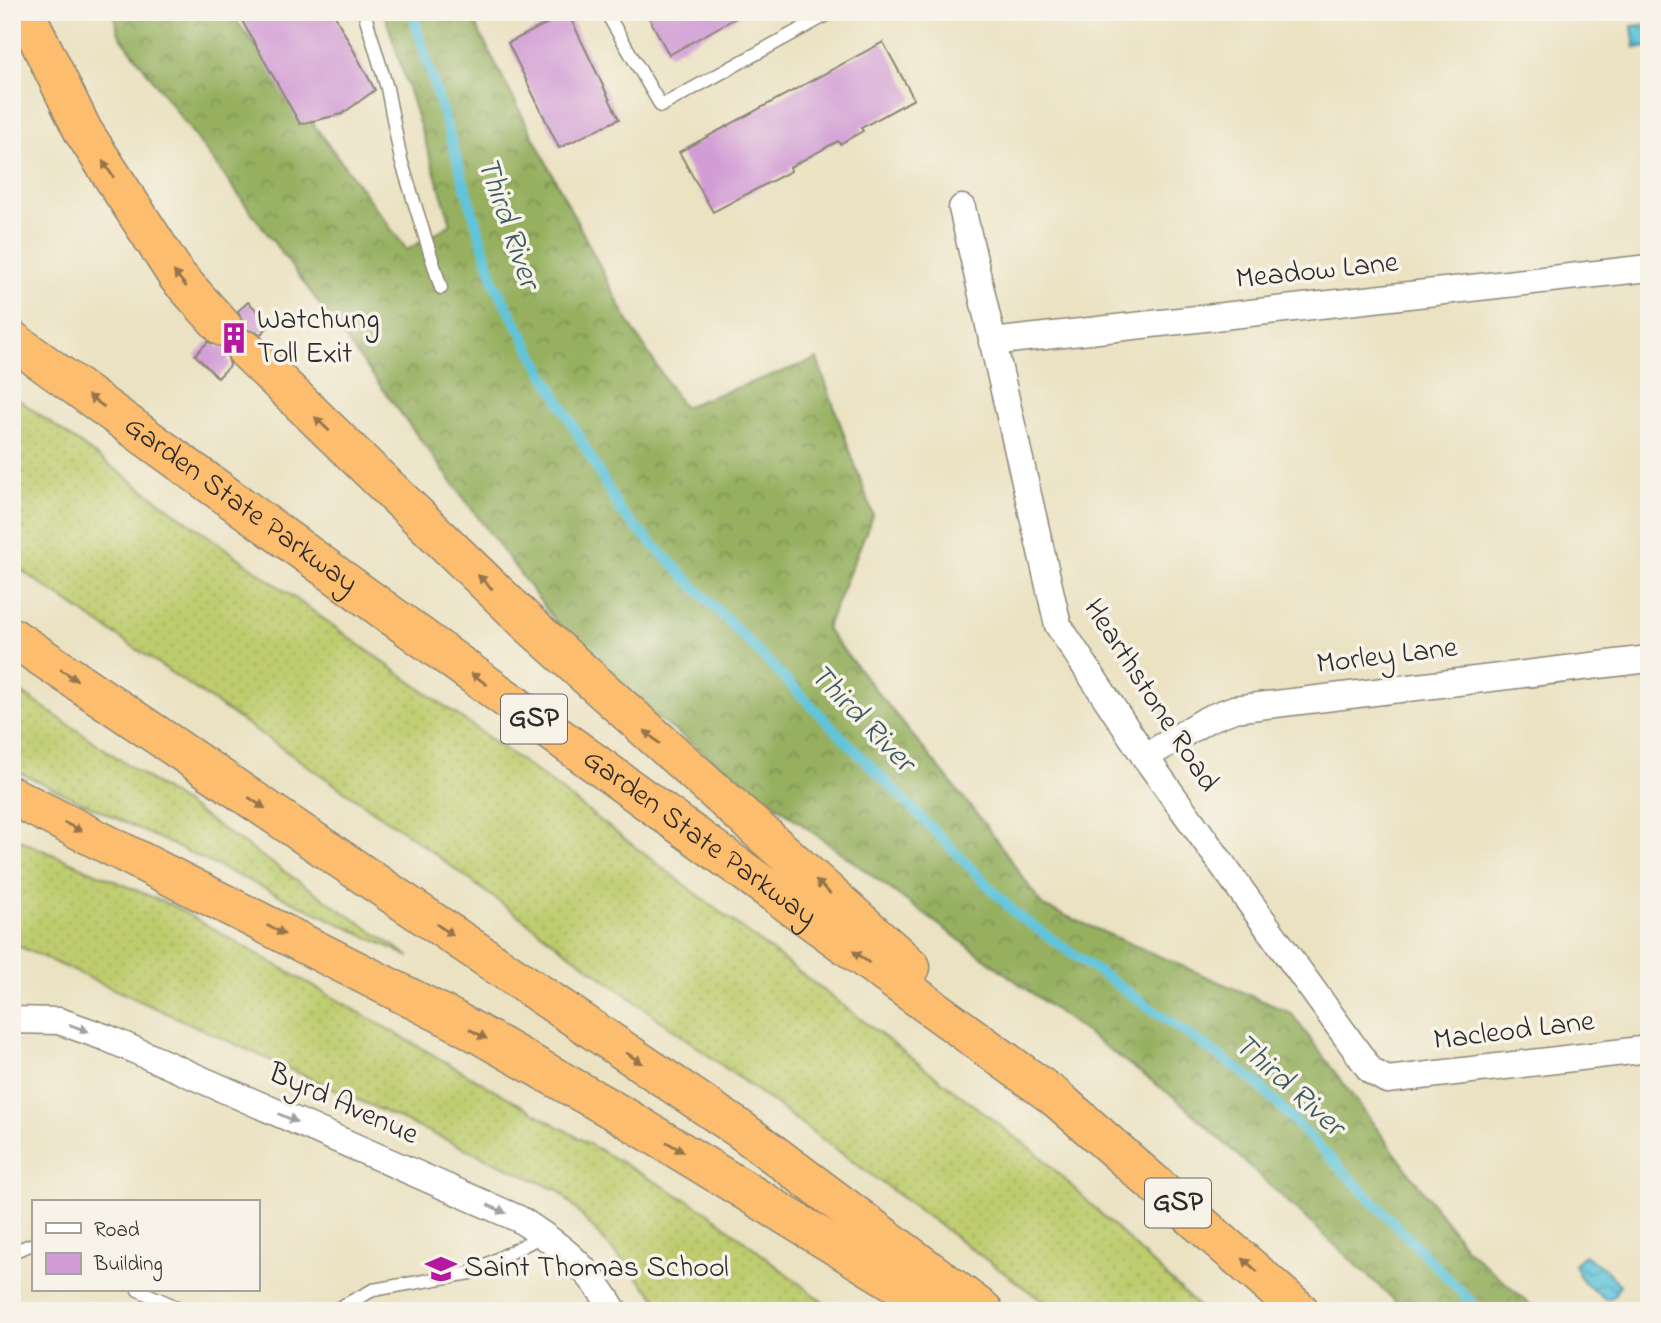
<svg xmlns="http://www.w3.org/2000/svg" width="1661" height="1323" viewBox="0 0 1661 1323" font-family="'Indie Flower',sans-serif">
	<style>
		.grass { fill: url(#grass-dots); stroke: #747c4c; stroke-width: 2 }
		.forest { fill: url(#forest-crowns); stroke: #606e46; stroke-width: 2 }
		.water { fill: url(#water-waves); stroke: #457884; stroke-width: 2 }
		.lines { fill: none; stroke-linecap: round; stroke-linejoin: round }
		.stream { stroke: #5fc4dc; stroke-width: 10 }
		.building { fill: #d29dd5 }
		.lane-casing { stroke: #8b8676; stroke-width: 15 }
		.street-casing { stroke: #8b8676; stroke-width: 29 }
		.highway-casing { stroke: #8b8676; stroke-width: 41 }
		.lane { stroke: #fff; stroke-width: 12 }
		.street { stroke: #fff; stroke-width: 26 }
		.highway { stroke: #fcbd6e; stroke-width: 38 }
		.oneway { fill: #94744c }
		.oneway2 { fill: #a0a0a0 }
		.labels { text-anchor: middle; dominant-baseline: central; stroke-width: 7; stroke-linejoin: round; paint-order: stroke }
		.shield { fill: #f7f3e8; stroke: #686764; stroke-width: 2 }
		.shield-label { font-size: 28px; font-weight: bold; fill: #2b2b2b }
		.street-label { font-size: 30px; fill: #2b2b2b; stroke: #f7f3e8 }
		.poi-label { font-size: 30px; fill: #2b2b2b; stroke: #f7f3e8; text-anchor: start }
		.water-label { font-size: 32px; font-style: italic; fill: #3b5960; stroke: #f7f3e8 }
	</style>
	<defs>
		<pattern id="grass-dots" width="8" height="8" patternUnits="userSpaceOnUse" patternTransform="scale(1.75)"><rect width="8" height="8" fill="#becc6e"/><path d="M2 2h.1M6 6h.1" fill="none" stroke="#a3af5f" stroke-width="1.8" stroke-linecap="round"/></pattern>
		<pattern id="forest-crowns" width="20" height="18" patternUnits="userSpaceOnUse" patternTransform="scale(1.75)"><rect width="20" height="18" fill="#96b061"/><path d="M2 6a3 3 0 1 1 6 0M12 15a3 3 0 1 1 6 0" fill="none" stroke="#7b8f50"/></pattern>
		<pattern id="water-waves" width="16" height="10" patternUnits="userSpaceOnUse" patternTransform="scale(1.75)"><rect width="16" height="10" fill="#5fc4dc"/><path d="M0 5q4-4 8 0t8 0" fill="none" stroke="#4f9fb3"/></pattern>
	</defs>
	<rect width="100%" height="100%" fill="#f7f3e8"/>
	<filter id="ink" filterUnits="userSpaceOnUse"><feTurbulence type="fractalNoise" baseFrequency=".0143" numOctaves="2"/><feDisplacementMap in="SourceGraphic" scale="14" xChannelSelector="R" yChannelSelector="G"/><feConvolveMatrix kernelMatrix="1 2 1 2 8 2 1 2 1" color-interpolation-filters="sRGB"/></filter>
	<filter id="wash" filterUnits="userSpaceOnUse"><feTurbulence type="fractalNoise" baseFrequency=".00686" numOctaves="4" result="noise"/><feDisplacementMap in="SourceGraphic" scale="28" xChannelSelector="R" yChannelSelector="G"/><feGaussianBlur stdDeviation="1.57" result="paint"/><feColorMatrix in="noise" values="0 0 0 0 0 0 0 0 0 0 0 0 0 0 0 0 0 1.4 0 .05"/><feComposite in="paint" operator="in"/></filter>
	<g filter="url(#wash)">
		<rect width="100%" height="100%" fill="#ebe2c2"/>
		<g class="grass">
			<polygon points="12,395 542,776 1039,1155 1203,1311 1056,1311 406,833 12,564"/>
			<polygon points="12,686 410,957 12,769"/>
			<polygon points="12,837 173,906 708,1212 834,1311 668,1311 559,1191 12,943"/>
		</g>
		<polygon class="forest" points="113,12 230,12 407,250 451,224 384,12 469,12 629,323 683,407 817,359 873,515 826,629 988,828 1043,906 1291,1013 1465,1247 1537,1311 1406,1311 1179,1101 634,701 584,660 119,34"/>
		<g class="water">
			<polygon points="1649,24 1649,47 1635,48 1632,26"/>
			<path d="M1584,1255L1605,1269L1620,1285L1613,1297L1606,1299C1592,1290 1579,1281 1574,1264Z"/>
		</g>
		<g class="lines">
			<polyline class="stream" points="412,12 495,285 621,512 1016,914 1255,1081 1480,1311"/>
		</g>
		<g id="blocks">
			<g class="building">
				<polygon points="237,12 333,12 375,90 342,114 300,124"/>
				<polygon points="646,12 746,12 669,55"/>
				<polygon points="568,13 619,119 559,148 508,43"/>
				<polygon points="883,42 914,99 861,128 863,131 840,144 838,141 790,167 791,171 713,212 679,152"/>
				<polygon points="248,302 271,324 261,334 244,329 238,311"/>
				<polygon points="208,342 225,348 230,365 218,378 195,355"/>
			</g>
		</g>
	</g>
	<g filter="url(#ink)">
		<use href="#blocks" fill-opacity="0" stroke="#8b8676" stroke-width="2"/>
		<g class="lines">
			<defs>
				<g id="lane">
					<polyline points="364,12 387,88 401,160 441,288"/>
					<polyline points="606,12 661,106 832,12"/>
					<polyline points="12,1252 33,1244"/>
					<polyline points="138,1290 186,1311"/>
					<polyline points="333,1311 373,1290 470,1273 544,1235"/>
				</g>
				<g id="street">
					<polyline points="962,208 1058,625 1145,757 1371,1071 1387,1080 1649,1049"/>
					<polyline points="992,342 1649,268"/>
					<polyline points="1145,757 1208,719 1234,709 1649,659"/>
					<path d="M12,1020L59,1021L107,1038L519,1219C561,1246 588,1266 614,1311"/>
				</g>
				<g id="highway">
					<polyline points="25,12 83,131 177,276 223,327"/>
					<path id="s1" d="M12,340L1055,1097L1300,1311"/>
					<polyline points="246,350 530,625 911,967"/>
					<polyline points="12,637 741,1130 984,1311"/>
					<polyline points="12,796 454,1020 623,1116 942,1311"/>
				</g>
			</defs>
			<use href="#lane" class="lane-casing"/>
			<use href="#street" class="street-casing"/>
			<use href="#highway" class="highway-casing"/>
			<use href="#lane" class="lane"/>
			<use href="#street" class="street"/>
			<use href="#highway" class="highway"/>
		</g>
		<defs><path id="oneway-solid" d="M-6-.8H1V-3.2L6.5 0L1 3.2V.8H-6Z" transform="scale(1.75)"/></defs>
		<g class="oneway">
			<use href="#oneway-solid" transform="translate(108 169) rotate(-123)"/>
			<use href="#oneway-solid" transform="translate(180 279) rotate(-129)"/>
			<use href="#oneway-solid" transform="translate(96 401) rotate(-144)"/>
			<use href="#oneway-solid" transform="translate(322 424) rotate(-136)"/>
			<use href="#oneway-solid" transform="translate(485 582) rotate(-136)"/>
			<use href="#oneway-solid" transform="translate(69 675) rotate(34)"/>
			<use href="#oneway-solid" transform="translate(479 679) rotate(-144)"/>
			<use href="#oneway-solid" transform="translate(652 737) rotate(-139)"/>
			<use href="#oneway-solid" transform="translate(257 803) rotate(34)"/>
			<use href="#oneway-solid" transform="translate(73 827) rotate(27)"/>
			<use href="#oneway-solid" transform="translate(823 887) rotate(-138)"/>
			<use href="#oneway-solid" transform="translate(276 930) rotate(27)"/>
			<use href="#oneway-solid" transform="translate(445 930) rotate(34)"/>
			<use href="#oneway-solid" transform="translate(861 957) rotate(-144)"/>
			<use href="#oneway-solid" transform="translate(478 1034) rotate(29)"/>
			<use href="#oneway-solid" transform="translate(634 1058) rotate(34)"/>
			<use href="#oneway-solid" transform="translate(675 1147) rotate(31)"/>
			<use href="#oneway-solid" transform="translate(1250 1265) rotate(-138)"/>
		</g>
		<g class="oneway2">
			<use href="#oneway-solid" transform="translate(79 1028) rotate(19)"/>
			<use href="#oneway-solid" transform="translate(288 1118) rotate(24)"/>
			<use href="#oneway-solid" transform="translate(497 1209) rotate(24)"/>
		</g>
	</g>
	<defs>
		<symbol id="building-bare" viewBox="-9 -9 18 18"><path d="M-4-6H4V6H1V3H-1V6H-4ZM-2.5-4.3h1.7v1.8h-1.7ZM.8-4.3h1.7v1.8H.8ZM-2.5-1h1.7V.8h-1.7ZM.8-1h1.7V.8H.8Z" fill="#b5179e" stroke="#f7f3e8" stroke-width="2.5" paint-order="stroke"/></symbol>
		<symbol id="school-bare" viewBox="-9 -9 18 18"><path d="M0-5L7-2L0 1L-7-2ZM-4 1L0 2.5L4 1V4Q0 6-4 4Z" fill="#b5179e" stroke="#f7f3e8" stroke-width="2.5" paint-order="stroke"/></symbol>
	</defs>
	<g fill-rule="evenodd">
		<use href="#building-bare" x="212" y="316" width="44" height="44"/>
		<use href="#school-bare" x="419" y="1247" width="44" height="44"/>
	</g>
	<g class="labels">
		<g class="shield">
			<rect x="501" y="694.5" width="66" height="49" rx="5"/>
			<rect x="1145" y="1178.5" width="66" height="49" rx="5"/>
		</g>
		<g class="shield-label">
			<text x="534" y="719">GSP</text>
			<text x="1178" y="1203">GSP</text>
		</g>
		<g class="street-label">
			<text transform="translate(1317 272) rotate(-6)">Meadow Lane</text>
			<text stroke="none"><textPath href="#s1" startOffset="282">Garden State Parkway</textPath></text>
			<text transform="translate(1387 657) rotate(-7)">Morley Lane</text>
			<text transform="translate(1150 696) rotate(57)">Hearthstone Road</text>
			<text stroke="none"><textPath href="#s1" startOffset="849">Garden State Parkway</textPath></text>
			<text transform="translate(1514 1032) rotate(-7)">Macleod Lane</text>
			<text transform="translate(343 1105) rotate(24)">Byrd Avenue</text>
		</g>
		<g class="poi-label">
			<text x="257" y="321">Watchung<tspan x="257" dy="34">Toll Exit</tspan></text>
			<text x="464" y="1269">Saint Thomas School</text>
		</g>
		<g class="water-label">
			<text transform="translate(507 223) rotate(71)">Third River</text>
			<text transform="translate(861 719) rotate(46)">Third River</text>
			<text transform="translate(1288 1086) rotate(42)">Third River</text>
		</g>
	</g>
	<rect width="1661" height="1323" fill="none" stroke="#f7f3e8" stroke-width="42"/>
	<rect x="32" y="1200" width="228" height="91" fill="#f7f3e8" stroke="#a5a39c" stroke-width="2"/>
	<rect x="46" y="1223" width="35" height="10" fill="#ffffff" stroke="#a5a39c" stroke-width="2"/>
	<text x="94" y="1236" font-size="21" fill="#2b2b2b">Road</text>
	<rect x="46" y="1253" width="35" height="21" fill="#d29dd5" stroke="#a5a39c" stroke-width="2"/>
	<text x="94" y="1270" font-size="21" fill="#2b2b2b">Building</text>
</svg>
